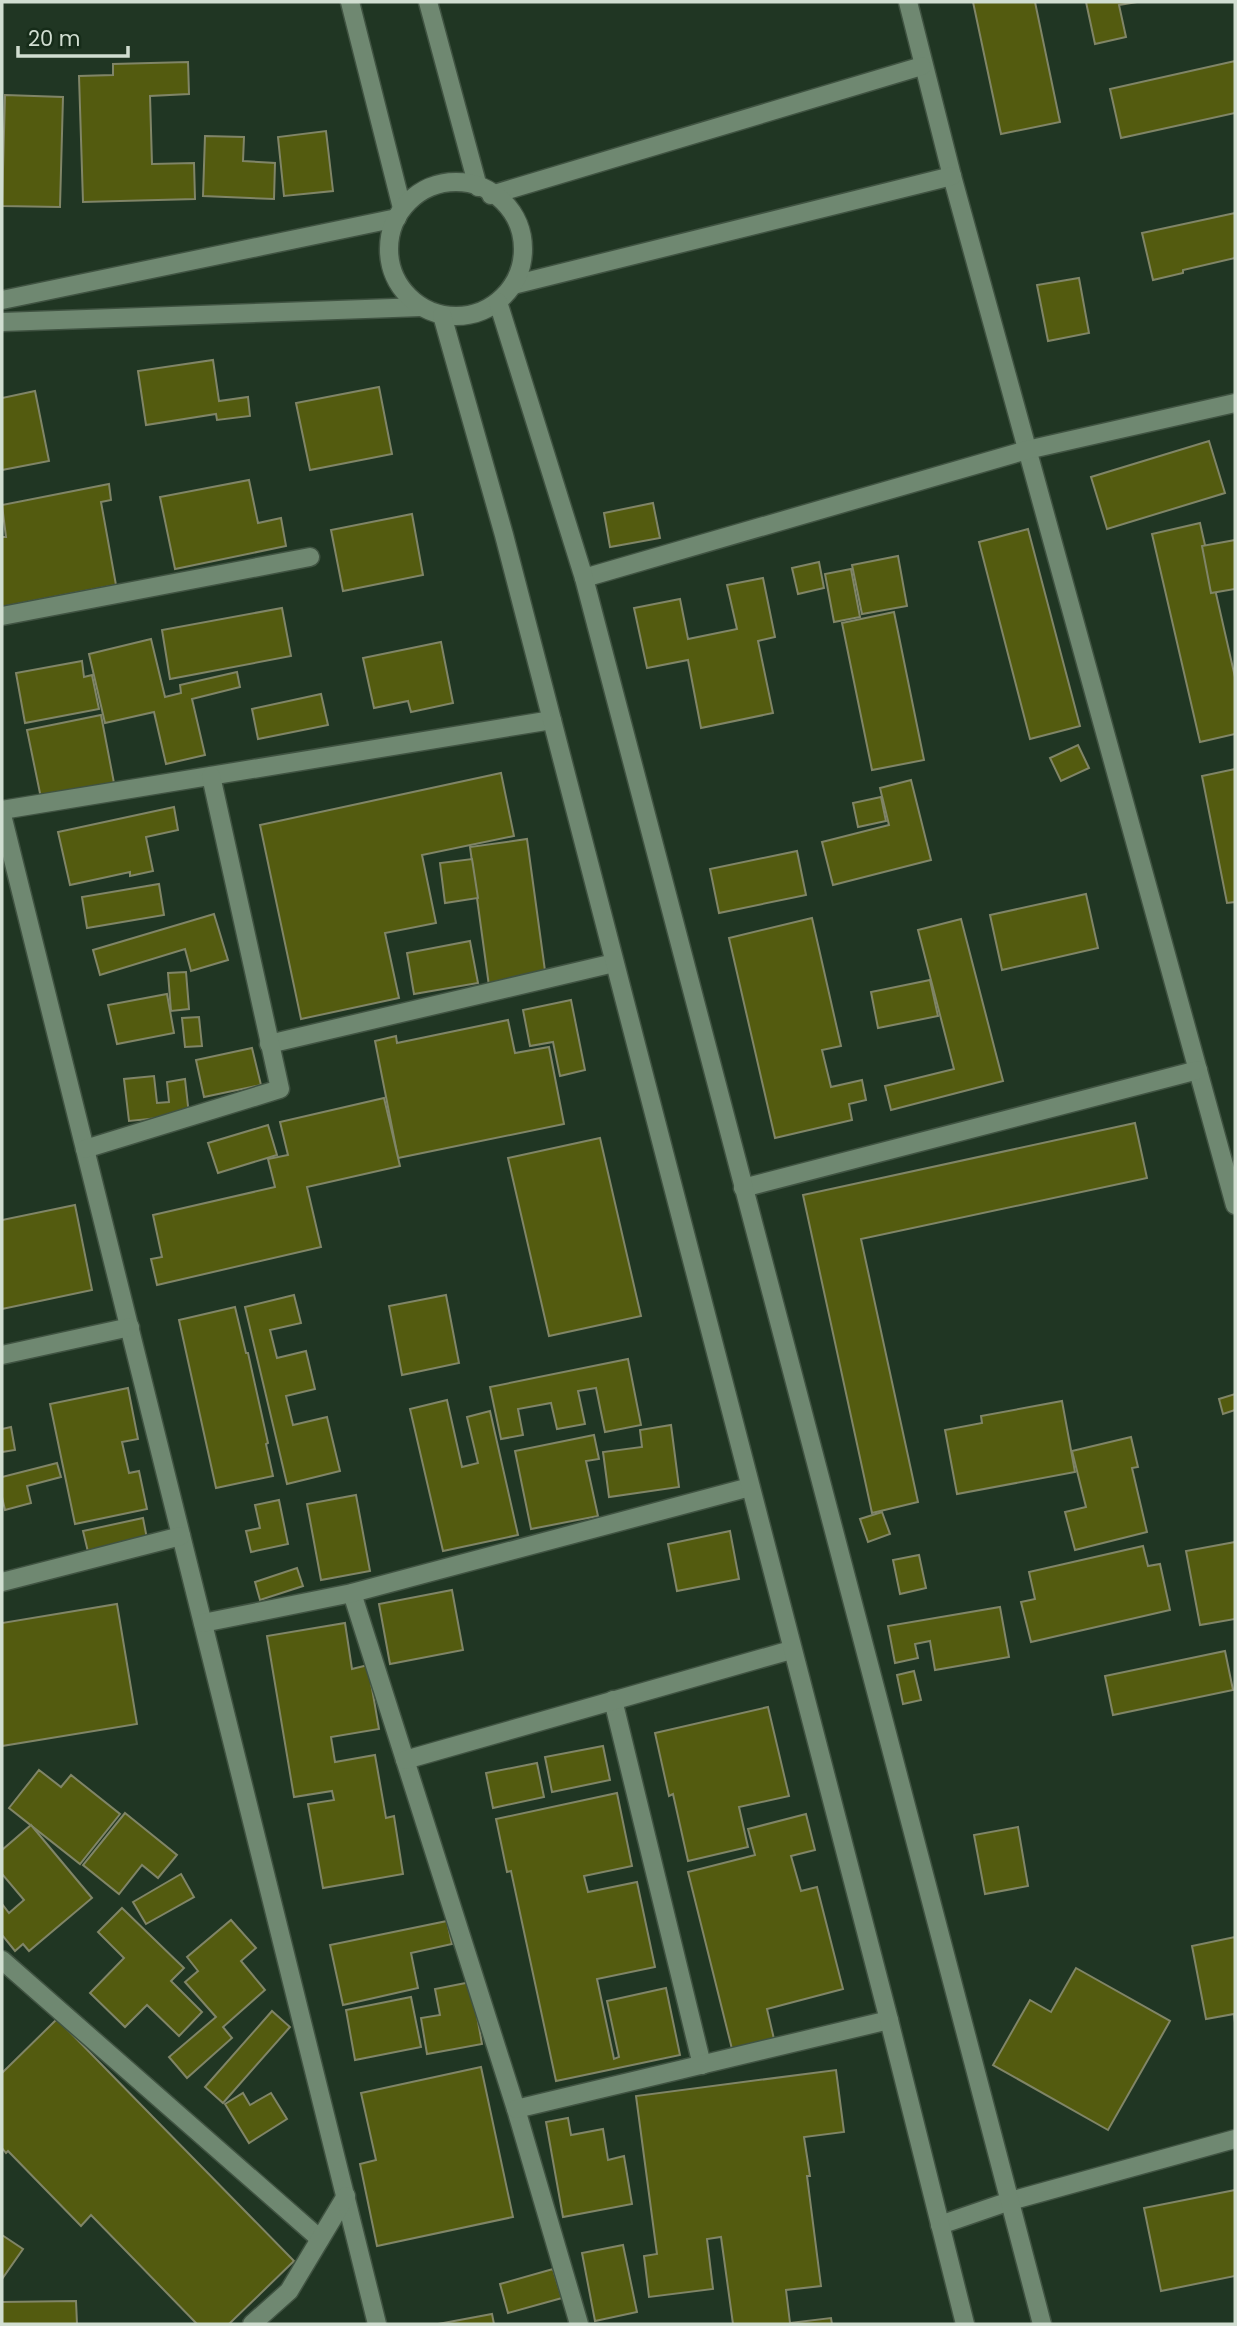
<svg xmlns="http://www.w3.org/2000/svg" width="1237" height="2326" viewBox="0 0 1237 2326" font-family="Poppins,sans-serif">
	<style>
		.building { fill: #535b0f; stroke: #808567; stroke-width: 2 }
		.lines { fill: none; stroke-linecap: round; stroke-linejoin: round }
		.street-casing { stroke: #405342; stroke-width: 21 }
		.secondary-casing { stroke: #405342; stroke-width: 21 }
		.street { stroke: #6f8871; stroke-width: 18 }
		.secondary { stroke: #6f8871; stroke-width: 18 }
	</style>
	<rect width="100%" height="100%" fill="#203623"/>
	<g class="building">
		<polygon points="973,2 1035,2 1060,122 1001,134"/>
		<polygon points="1086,2 1137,2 1119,5 1126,37 1095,44"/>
		<polygon points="1235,61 1235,113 1121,138 1110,89"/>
		<polygon points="188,62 189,94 150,96 152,164 194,163 195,199 83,202 79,76 113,75 113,64"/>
		<polygon points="5,95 63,97 60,207 2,206"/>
		<polygon points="326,131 333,191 284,196 278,137"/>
		<polygon points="205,136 244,137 243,161 275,163 274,199 203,196"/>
		<polygon points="1235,213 1235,258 1183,270 1183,273 1153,280 1142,233"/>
		<polygon points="1079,278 1089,333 1048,341 1037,285"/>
		<polygon points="213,360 219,401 248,397 250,416 217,420 216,414 146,425 138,371"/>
		<polygon points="379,387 392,454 310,470 296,403"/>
		<polygon points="35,391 49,461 2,470 2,398"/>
		<polygon points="1209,441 1225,493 1107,529 1091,477"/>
		<polygon points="249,480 258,523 281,518 286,546 175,569 160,497"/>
		<polygon points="109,484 111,500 101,502 116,585 2,607 2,537 6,537 2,505"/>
		<polygon points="653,503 660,538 610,547 604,513"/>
		<polygon points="412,514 423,575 343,591 331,530"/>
		<polygon points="1200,523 1235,677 1235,734 1200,742 1152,534"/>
		<polygon points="1028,529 1080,726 1030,739 979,542"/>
		<polygon points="1235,540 1235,589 1211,593 1202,546"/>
		<polygon points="898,556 907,606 862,614 852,565"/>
		<polygon points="819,562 824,588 798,594 792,568"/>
		<polygon points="851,569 860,617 834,622 825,574"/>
		<polygon points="763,578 775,637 758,641 773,713 701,728 688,660 647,668 634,608 680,599 688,639 737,629 727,585"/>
		<polygon points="282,608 291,656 170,679 162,630"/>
		<polygon points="894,612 924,760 872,770 842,623"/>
		<polygon points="151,639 165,697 181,693 180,685 237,672 240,687 192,699 205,755 166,764 154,712 105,723 89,654"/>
		<polygon points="441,642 453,703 411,712 408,701 374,708 363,658"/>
		<polygon points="82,661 84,677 92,675 99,709 25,723 16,673"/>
		<polygon points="321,694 328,725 258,739 252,709"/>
		<polygon points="101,715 114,783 41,798 27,730"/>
		<polygon points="1078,745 1089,768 1061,781 1050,758"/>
		<polygon points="1235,769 1235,902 1227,903 1202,776"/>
		<polygon points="501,773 514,836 422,855 436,923 385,933 399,998 301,1019 260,825"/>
		<polygon points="911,780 931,860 833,885 822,842 889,825 880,788"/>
		<polygon points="881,797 886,821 858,827 853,803"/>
		<polygon points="174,807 178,830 146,837 153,871 130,876 130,872 70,885 58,832"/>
		<polygon points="527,839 546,978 489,986 470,847"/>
		<polygon points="797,851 806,895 719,913 710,869"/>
		<polygon points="472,859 478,898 445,903 440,863"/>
		<polygon points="159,884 164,915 87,928 82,897"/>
		<polygon points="1086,894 1098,948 1002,970 990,915"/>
		<polygon points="214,914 228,960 191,971 185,949 100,975 93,950"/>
		<polygon points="812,918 841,1046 822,1050 831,1087 862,1080 866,1100 849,1104 852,1120 775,1138 729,938"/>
		<polygon points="961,919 1003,1081 891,1110 885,1086 954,1069 918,930"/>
		<polygon points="470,941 478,983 414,994 407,953"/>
		<polygon points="186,972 189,1009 171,1011 168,973"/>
		<polygon points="930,980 938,1016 878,1028 871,992"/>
		<polygon points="167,994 174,1033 117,1044 108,1005"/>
		<polygon points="571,1000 585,1070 560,1076 553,1042 530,1046 523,1010"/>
		<polygon points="199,1017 202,1046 185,1047 182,1018"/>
		<polygon points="508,1020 515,1053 549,1047 564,1124 398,1158 375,1041 396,1036 397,1043"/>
		<polygon points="252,1048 261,1085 204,1097 196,1060"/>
		<polygon points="154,1076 157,1103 169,1102 167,1082 185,1079 189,1115 129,1121 124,1079"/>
		<polygon points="384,1098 400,1166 307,1187 321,1247 157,1285 151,1259 162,1257 153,1215 275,1187 268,1159 288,1155 280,1122"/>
		<polygon points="1135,1123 1147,1178 861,1239 918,1502 872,1513 803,1195"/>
		<polygon points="268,1125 277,1155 218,1173 208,1143"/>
		<polygon points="600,1138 641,1316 549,1336 508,1158"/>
		<polygon points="75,1205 92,1290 2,1309 2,1220"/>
		<polygon points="294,1295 301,1323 270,1330 277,1358 306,1351 315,1389 286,1396 293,1425 327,1417 340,1471 287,1484 245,1307"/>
		<polygon points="446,1295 459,1363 402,1375 389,1306"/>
		<polygon points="235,1307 246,1353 248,1353 268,1443 266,1444 273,1476 216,1488 179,1320"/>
		<polygon points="628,1359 641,1425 605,1432 596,1388 578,1391 585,1424 557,1429 551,1403 518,1409 523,1435 501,1439 490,1387"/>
		<polygon points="128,1388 138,1439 122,1442 129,1473 139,1471 147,1509 75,1524 50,1404"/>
		<polygon points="1235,1394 1235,1410 1223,1414 1219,1399"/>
		<polygon points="447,1400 462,1467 478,1463 467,1417 490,1411 518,1535 443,1551 410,1409"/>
		<polygon points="1062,1401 1075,1472 957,1494 945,1430 982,1423 981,1416"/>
		<polygon points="671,1425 679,1487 609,1497 603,1452 642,1447 640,1430"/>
		<polygon points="11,1427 15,1450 2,1452 2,1429"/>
		<polygon points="594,1435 599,1459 586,1461 598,1516 531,1529 515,1451"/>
		<polygon points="1131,1437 1138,1467 1132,1468 1147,1532 1075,1550 1065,1512 1086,1507 1072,1451"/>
		<polygon points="57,1463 61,1477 27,1486 31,1503 5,1510 2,1497 2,1477"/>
		<polygon points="356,1495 370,1571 321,1580 307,1504"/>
		<polygon points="279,1500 288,1544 251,1552 246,1531 260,1528 255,1505"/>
		<polygon points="882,1512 890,1534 868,1542 860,1519"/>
		<polygon points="143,1518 148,1544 89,1556 83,1531"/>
		<polygon points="730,1531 739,1579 677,1591 668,1544"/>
		<polygon points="1235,1542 1235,1619 1200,1625 1186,1551"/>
		<polygon points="1143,1546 1148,1566 1160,1564 1170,1610 1031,1642 1021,1602 1035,1599 1029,1572"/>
		<polygon points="919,1555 926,1588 900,1594 893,1560"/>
		<polygon points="297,1568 303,1586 260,1600 255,1582"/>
		<polygon points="452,1590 463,1650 390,1664 379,1604"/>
		<polygon points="117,1604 137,1724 2,1746 2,1623"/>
		<polygon points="1000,1607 1009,1657 935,1670 930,1641 915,1644 918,1658 895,1663 888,1626"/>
		<polygon points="345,1623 352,1669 368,1665 379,1729 331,1737 335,1762 375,1755 386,1818 394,1816 403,1874 323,1888 308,1804 334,1800 332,1791 294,1797 267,1636"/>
		<polygon points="1225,1651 1233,1690 1113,1715 1105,1676"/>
		<polygon points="914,1671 921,1700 903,1704 897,1675"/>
		<polygon points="768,1707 789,1796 739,1807 748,1847 688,1861 673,1794 669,1796 655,1733"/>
		<polygon points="603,1746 610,1780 552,1792 545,1757"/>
		<polygon points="537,1763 544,1797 493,1808 486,1773"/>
		<polygon points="39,1770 61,1787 71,1775 120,1814 80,1864 9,1808"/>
		<polygon points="617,1793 632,1866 584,1876 588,1892 637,1882 655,1967 597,1979 614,2059 619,2057 607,2001 666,1988 680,2055 556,2081 511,1871 507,1872 496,1819"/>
		<polygon points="125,1813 177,1855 158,1878 142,1865 119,1894 83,1865"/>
		<polygon points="806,1814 815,1850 791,1856 801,1891 817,1887 843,1989 767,2009 774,2039 732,2049 688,1872 755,1855 748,1829"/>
		<polygon points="31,1825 92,1898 29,1951 23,1944 15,1951 2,1935 2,1904 9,1913 24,1900 2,1874 2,1850"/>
		<polygon points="1018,1827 1028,1886 985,1894 974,1835"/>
		<polygon points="181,1874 194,1897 146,1924 133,1902"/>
		<polygon points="122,1908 184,1968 171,1981 202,2012 179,2036 147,2005 125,2027 90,1993 124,1958 98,1932"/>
		<polygon points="231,1920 256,1948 241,1961 265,1990 223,2027 232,2038 187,2078 169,2057 216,2017 185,1982 198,1971 187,1957"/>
		<polygon points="447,1921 452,1944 411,1953 418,1988 343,2005 330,1945"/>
		<polygon points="1235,1937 1235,2023 1234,2014 1206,2019 1192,1946"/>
		<polygon points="1076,1968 1170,2021 1108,2130 993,2065 1030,2000 1051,2012"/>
		<polygon points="471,1982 482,2044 427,2054 421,2018 440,2015 435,1989"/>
		<polygon points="411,1997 421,2047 355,2060 346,2010"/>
		<polygon points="272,2011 290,2027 223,2103 205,2087"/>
		<polygon points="57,2019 294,2261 229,2324 197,2324 91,2215 81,2226 8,2151 6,2153 2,2148 2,2073"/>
		<polygon points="481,2067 513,2217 377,2246 360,2164 376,2160 361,2093"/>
		<polygon points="836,2070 844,2132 804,2137 810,2176 807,2176 821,2286 786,2290 790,2323 831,2318 832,2324 733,2324 721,2237 707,2239 713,2289 649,2297 644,2256 657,2254 636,2096"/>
		<polygon points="243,2093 250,2105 271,2093 287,2119 249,2143 225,2104"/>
		<polygon points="568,2118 571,2135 603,2129 608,2160 624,2156 632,2204 563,2217 546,2122"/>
		<polygon points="1235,2190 1235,2276 1161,2291 1144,2208"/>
		<polygon points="2,2235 23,2249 2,2279"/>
		<polygon points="623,2245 637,2312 595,2321 582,2253"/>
		<polygon points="553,2269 562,2298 508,2313 500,2284"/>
		<polygon points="76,2301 77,2324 2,2324 2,2302"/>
		<polygon points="492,2314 494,2324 438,2324"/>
	</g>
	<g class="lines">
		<defs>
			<g id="street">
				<polyline points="908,2 952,176 1235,1205"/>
				<polyline points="491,195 922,66"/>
				<polyline points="513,285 952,176"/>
				<polyline points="2,300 397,218"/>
				<polyline points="2,322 421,307"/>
				<polyline points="584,578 1027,450 1235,403"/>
				<polyline points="2,616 310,557"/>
				<polyline points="2,810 552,720"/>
				<polyline points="2,815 377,2324"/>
				<polyline points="269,1044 614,963"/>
				<polyline points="85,1149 280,1089 211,776"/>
				<polyline points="743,1188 1198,1070"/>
				<polyline points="2,1355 130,1327"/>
				<polyline points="2,1582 181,1536"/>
				<polyline points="352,1593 516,2109 579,2324"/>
				<polyline points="203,1623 352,1593 750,1487"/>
				<polyline points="613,1700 702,2065"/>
				<polyline points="405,1760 791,1650"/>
				<polyline points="2,1960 320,2239"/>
				<polyline points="516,2109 889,2020"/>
				<polyline points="940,2225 1010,2201 1235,2139"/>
				<polyline points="252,2324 289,2291 346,2196"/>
			</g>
			<g id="secondary">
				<polyline points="350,2 402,208"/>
				<polyline points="428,2 478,187"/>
				<circle cx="456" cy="249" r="67"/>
				<polyline points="498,302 584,578 1042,2324"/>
				<polyline points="442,315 504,535 889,2020 965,2324"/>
			</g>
		</defs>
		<use href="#street" class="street-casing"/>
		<use href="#secondary" class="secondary-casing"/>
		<use href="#street" class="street"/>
		<use href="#secondary" class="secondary"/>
	</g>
	<rect width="1237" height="2326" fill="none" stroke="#d1ded1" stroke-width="7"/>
	<path d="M18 46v10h110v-10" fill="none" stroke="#d1ded1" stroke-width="3.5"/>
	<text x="28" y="46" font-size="21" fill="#d1ded1" stroke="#162c19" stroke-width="5" paint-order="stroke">20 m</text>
</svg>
